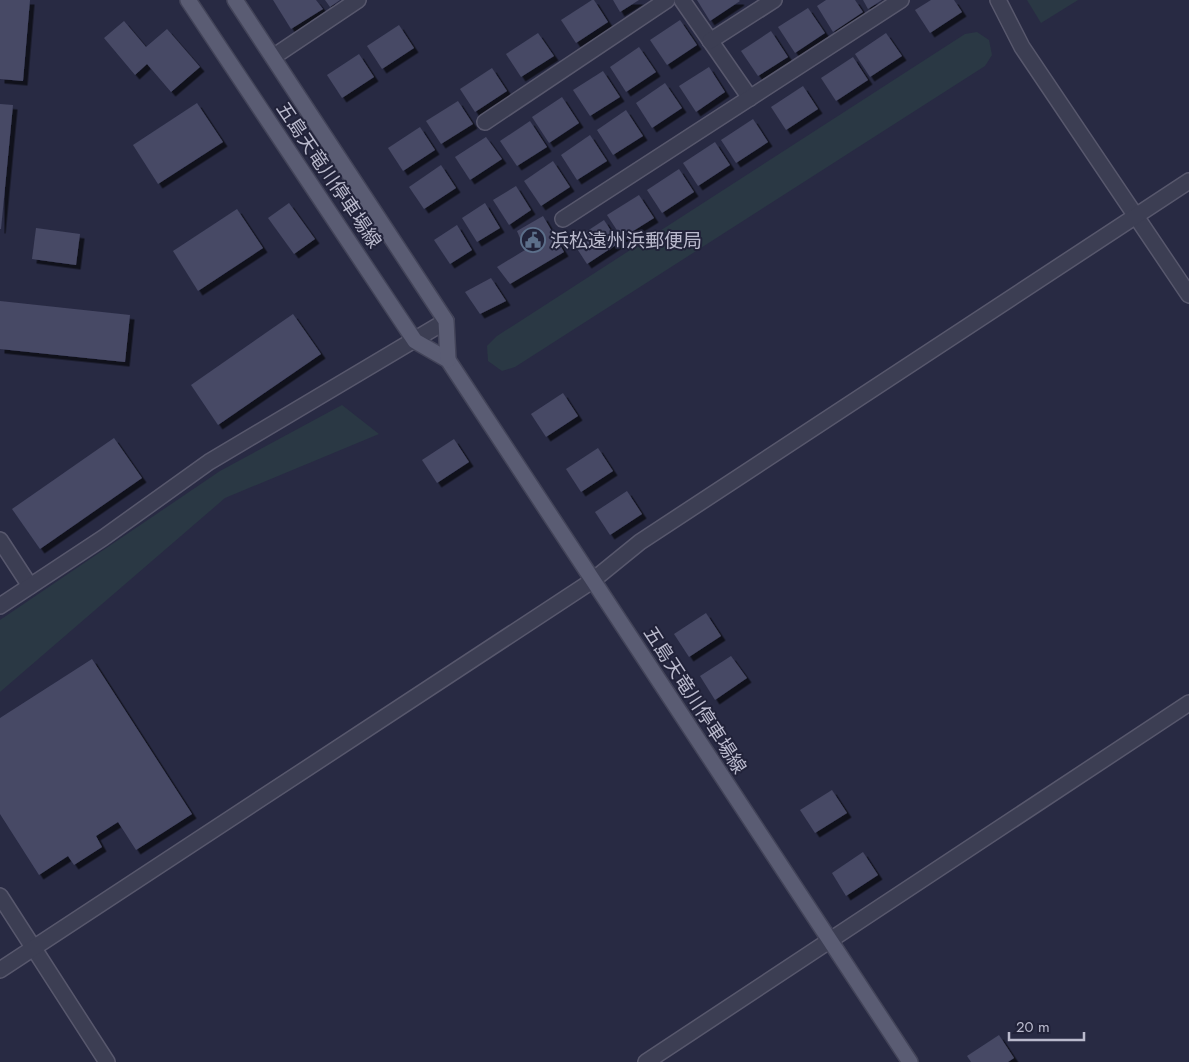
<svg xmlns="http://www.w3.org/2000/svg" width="1189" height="1062" viewBox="0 0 1189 1062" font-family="Jost,'Noto Sans JP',sans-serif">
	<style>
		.green { fill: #2a3844 }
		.building { fill: #474965; filter: url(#shadow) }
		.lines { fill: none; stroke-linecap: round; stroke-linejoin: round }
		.minor-casing { stroke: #58586d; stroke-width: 18 }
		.major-casing { stroke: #434459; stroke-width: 18 }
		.minor { stroke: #3c3e53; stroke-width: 15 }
		.major { stroke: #5a5c73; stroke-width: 15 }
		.labels { text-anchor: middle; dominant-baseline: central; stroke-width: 4; stroke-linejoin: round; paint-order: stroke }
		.street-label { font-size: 19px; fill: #babacd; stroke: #212239 }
		.poi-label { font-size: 19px; fill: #babacd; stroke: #212239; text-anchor: start }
	</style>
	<defs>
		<filter id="shadow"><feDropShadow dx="4.5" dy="4.5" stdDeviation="0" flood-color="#0009"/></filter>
	</defs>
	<rect width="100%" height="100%" fill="#282a43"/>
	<g class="green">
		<polygon points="1027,0 1078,0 1041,23"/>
		<polygon points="977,32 989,40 992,55 985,66 515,367 502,371 488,361 487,346 497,336 965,34"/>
		<polygon points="342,405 379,434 225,498 0,692 0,620 220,471"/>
	</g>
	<g class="building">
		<polygon points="0,0 30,0 23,81 0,79"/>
		<polygon points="273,0 316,0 323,9 291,29"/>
		<polygon points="325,0 340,0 330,7"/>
		<polygon points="592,0 594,0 608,22 576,43 561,20"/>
		<polygon points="613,0 639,0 620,12"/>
		<polygon points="697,0 739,0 740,1 710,21"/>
		<polygon points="826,0 855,0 863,12 833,32 817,6"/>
		<polygon points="863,0 882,0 868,9"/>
		<polygon points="931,0 954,0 962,12 930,33 915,10"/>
		<polygon points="808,8 825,33 795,53 778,27"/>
		<polygon points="680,20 697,45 667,65 650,40"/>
		<polygon points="124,21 146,47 167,29 200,67 171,92 147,64 135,75 104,38"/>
		<polygon points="399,25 414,48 382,69 367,46"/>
		<polygon points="771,31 788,57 758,76 741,51"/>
		<polygon points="538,33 554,56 521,77 506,54"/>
		<polygon points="886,33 902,56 870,77 855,54"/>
		<polygon points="639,47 656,72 626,92 610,67"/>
		<polygon points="359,54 374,77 342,98 327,75"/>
		<polygon points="853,57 868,80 836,101 821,78"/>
		<polygon points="709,67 725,92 696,112 679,86"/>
		<polygon points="492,68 507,91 475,112 460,89"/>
		<polygon points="603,71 620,97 590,116 573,90"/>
		<polygon points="665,83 682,108 652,128 636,103"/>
		<polygon points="803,86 818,109 786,130 771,107"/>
		<polygon points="562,97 579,123 549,143 532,117"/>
		<polygon points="458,101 473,124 441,144 426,121"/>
		<polygon points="197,103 223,142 158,184 133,145"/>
		<polygon points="0,104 13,105 1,229 0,229"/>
		<polygon points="626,110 643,136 613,155 597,130"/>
		<polygon points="753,119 768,142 736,163 721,140"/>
		<polygon points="530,121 547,147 517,166 500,141"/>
		<polygon points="420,127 435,150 403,171 388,148"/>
		<polygon points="590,135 607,161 577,180 561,155"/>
		<polygon points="486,137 502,159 470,180 455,157"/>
		<polygon points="715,142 730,165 698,186 683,163"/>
		<polygon points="553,161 570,187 541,206 524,181"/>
		<polygon points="441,165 456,188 424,209 409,187"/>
		<polygon points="679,169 694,192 662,213 647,190"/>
		<polygon points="516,186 531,210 509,225 493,200"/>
		<polygon points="639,195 654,218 622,238 607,215"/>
		<polygon points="289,203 315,239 294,254 268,218"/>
		<polygon points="485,203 500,228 477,242 462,218"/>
		<polygon points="237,209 263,248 198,291 173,251"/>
		<polygon points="543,216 564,252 510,284 497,267 525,250 517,231"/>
		<polygon points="604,220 619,243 587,264 572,241"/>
		<polygon points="457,225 472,250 450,264 434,240"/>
		<polygon points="36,228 80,234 76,265 32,259"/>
		<polygon points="491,278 506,301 480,314 465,292"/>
		<polygon points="0,301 130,315 125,362 0,349"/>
		<polygon points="293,314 321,354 218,425 191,385"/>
		<polygon points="563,393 578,416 546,437 531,414"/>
		<polygon points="114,438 142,478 40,549 12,509"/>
		<polygon points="454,439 469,462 437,483 422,460"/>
		<polygon points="598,448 613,471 581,492 566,469"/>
		<polygon points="627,491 642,514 610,535 595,512"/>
		<polygon points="706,613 721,636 689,657 674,634"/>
		<polygon points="731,656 747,678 715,700 700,676"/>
		<polygon points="92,659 192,814 136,850 118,822 96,836 102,847 74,865 68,856 39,875 0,814 0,718"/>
		<polygon points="832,790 847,813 815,833 800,810"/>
		<polygon points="863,852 878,875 846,896 832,873"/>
		<polygon points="999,1035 1014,1058 1008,1062 971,1062 967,1056"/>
	</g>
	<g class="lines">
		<defs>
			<g id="minor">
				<polyline points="682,0 750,98"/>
				<polyline points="998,0 1022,47 1189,295"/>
				<polyline points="710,41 774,0"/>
				<polyline points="273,57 358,0"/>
				<polyline points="485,122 667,0"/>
				<polyline points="563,219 901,0"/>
				<polyline points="0,540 30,586"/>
				<polyline points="0,606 103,538 209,462 446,321"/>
				<polyline points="0,896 107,1062"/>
				<polyline points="0,970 592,581 640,542 1189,181"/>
				<polyline points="646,1062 1189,703"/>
			</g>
			<g id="major">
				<polyline points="188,0 415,341 448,360 910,1062"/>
				<polyline points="235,0 446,321 448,360"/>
			</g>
		</defs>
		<use href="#minor" class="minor-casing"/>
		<use href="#major" class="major-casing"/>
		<use href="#minor" class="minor"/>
		<use href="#major" class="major"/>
	</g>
	<defs>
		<symbol id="civic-ring" viewBox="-11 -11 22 22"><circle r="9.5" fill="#212239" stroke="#5c6f8a" stroke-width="1.5"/><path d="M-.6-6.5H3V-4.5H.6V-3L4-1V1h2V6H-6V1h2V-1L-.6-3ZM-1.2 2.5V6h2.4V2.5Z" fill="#5c6f8a"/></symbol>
	</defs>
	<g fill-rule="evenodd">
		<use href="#civic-ring" x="519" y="226" width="28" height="28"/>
	</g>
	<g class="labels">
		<g class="street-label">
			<text transform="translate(329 175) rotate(56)">五島天竜川停車場線</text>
			<text transform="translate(695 700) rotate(57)">五島天竜川停車場線</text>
		</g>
		<g class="poi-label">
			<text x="550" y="240">浜松遠州浜郵便局</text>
		</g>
	</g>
	<path d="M1009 1032v8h75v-8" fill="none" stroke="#babacd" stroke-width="2.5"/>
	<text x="1016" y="1032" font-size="15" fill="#babacd" stroke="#212239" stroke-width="4" paint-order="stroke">20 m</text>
</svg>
